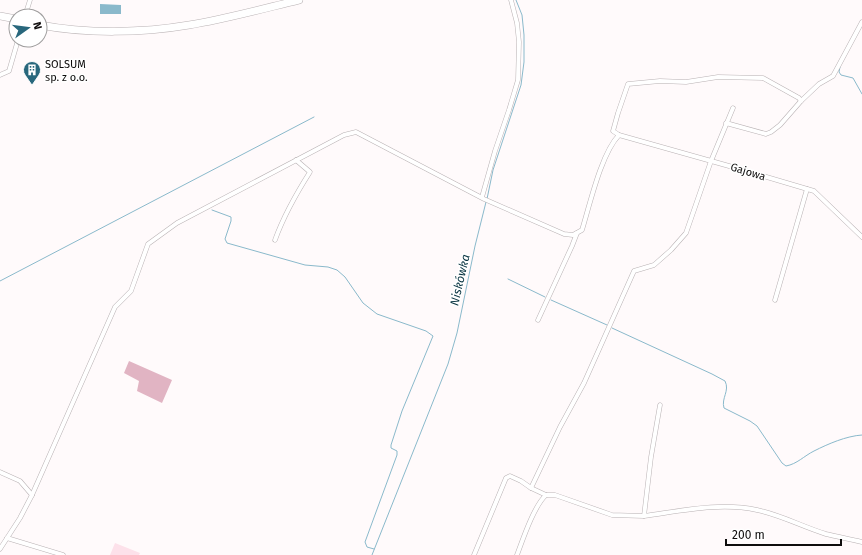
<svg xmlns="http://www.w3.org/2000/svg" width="862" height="555" viewBox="0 0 862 555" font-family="'Fira Sans',sans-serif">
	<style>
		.green { fill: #fde1ea }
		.forest { fill: #e1b4c3 }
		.water { fill: #8ab9cb }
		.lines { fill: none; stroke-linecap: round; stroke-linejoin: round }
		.stream { stroke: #8ab9cb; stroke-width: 1 }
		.street-casing { stroke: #b9b2b4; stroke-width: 5 }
		.primary-casing { stroke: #b9b2b4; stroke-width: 8 }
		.street { stroke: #fff; stroke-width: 4 }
		.primary { stroke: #fff; stroke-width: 7 }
		.labels { text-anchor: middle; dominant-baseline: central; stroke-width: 3; stroke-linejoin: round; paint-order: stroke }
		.poi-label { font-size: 11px; fill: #0f0d0d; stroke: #fff; text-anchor: start }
		.street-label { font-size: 11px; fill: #0f0d0d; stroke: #fff }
		.water-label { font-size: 12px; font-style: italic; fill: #083441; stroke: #fff }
	</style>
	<rect width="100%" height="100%" fill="#fffafb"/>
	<polygon class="green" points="115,543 140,553 139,555 110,555"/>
	<polygon class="forest" points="129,361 172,380 162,403 137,391 139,381 124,373"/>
	<polygon class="water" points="100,4 121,5 121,14 100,14"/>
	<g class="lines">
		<g class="stream">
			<polyline points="840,67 839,72 841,75 853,78 862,94"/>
			<polyline points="487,199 493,170 521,85 524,62 524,35 522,15 516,0"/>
			<polyline points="212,210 231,217 231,221 225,239 227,243 305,265 328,267 337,270 345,277 363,303 377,314 426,331 433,336 402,411 391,445 391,448 397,451 397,455 365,542 367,547 374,549"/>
			<polyline points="508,279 545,297"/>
			<polyline points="0,281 314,117"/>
			<polyline points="551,300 607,325"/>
			<path d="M612,328L712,374L725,381C730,391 721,398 724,408L750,421L757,426L782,463L786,466C797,464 804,456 814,451C828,444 846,436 862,435"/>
			<polyline points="372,555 448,364 457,333 475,246 486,202"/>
		</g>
		<defs>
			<g id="street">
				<polyline points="25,16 30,0"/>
				<polyline points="0,75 9,71 18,40"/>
				<polyline points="801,101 799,98 763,78 718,77 686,82 660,81 628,84 618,113 613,131 619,135 729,166 814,191 862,237"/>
				<polyline points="726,123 766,134 771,132 780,125 801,101 819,84 833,76 862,22"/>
				<polyline points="482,197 495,151 509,110 518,80 519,42 517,23 511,0"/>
				<path d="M275,240C284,215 296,194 310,172L296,160"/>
				<polyline points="775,300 807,189"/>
				<polyline points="538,320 572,246 577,233"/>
				<path d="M660,405L651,457L644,516C681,511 720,502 757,510C781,515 803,527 826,534C838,537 850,539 862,542"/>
				<polyline points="0,472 20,481 32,495"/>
				<polyline points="531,488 546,495"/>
				<polyline points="7,538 63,555"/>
				<path d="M0,549L20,518L32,495L115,307L131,291L148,244L177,223L344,135L356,132L484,199L564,234L573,235L582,230C590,204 601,154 619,135"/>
				<polyline points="474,555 506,478 510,476 521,481 531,488 560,427 584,383 634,271 654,265 671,250 686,233 711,161 733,108"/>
				<path d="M517,555C523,539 534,506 546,495H555L612,515L644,516"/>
			</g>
			<g id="primary">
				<polyline points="0,16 16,19"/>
				<path d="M40,25C87,34 142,33 189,25C226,19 262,9 299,0"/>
			</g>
		</defs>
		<use href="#street" class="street-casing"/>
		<use href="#primary" class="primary-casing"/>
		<use href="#street" class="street"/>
		<use href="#primary" class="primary"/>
	</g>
	<defs>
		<symbol id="building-pin" viewBox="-11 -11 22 30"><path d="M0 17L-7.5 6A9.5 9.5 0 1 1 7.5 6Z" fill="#28677c" stroke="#fff"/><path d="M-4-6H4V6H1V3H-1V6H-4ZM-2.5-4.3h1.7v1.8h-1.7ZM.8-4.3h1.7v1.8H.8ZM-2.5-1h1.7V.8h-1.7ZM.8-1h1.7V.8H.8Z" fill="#fff"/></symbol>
	</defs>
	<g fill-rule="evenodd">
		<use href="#building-pin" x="22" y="60" width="20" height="27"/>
	</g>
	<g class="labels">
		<g class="poi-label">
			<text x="45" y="64">SOLSUM<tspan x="45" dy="13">sp. z o.o.</tspan></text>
		</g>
		<g class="street-label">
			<text transform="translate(748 172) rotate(17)">Gajowa</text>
		</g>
		<g class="water-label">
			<text transform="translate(460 280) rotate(-77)">Niskówka</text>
		</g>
	</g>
	<g transform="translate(28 28) rotate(76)"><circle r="19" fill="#ffffff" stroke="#9f9e9e"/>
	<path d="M0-3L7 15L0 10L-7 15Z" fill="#28677c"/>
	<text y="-6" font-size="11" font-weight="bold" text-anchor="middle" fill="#0f0d0d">N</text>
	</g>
	<path d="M726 539v6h115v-6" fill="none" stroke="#0f0d0d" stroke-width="2"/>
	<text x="732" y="539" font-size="12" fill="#0f0d0d" stroke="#ffffff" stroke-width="3" paint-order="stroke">200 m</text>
</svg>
